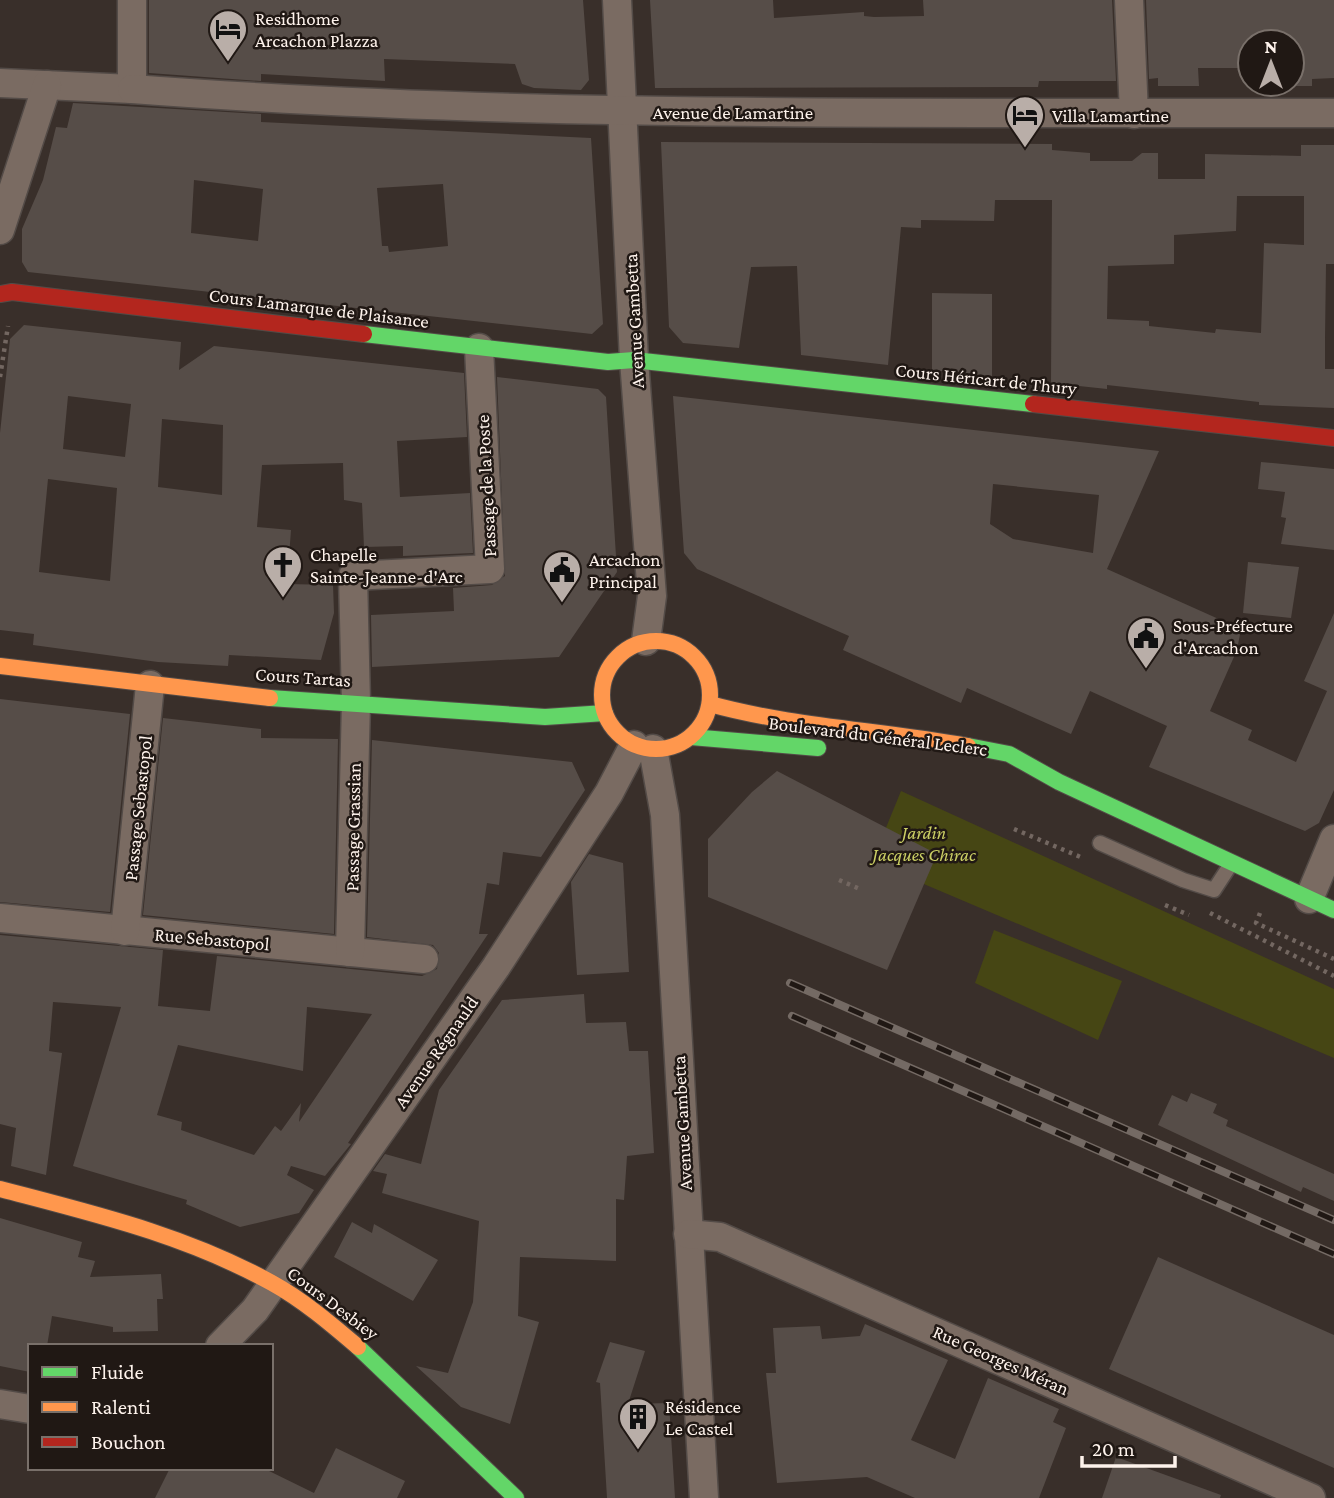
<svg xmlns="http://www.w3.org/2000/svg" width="1334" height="1498" viewBox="0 0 1334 1498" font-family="'Crimson Pro',serif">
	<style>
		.green { fill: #464614 }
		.building { fill: #564d48; fill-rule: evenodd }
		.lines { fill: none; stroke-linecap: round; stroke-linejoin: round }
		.lane-casing { stroke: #534b47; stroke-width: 17 }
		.street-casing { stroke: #534b47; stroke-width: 31 }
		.fast-casing { stroke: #534b47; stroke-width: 18 }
		.slow-casing { stroke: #534b47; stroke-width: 18 }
		.jam-casing { stroke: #534b47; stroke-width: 18 }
		.path { stroke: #736761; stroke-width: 4.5; stroke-dasharray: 3.5 5; stroke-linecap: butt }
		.lane { stroke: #7a6b62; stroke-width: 14 }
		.street { stroke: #7a6b62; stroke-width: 28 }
		.fast { stroke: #63d668; stroke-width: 16 }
		.slow { stroke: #ff974d; stroke-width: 16 }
		.jam { stroke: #b3261e; stroke-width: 16 }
		.rail-casing { stroke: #746a64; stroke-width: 8 }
		.rail { stroke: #201814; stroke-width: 5; stroke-dasharray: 16; stroke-linecap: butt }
		.labels { text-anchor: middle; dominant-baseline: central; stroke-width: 5; stroke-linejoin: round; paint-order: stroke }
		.poi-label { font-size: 19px; fill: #fef3ec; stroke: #201814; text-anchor: start }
		.street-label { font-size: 19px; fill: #fef3ec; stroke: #201814 }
		.park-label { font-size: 19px; font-style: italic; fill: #ccd065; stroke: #201814 }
	</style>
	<rect width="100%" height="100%" fill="#392f2a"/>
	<g class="green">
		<polygon points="901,791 1334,989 1334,1058 872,862"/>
		<polygon points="994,930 1122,981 1098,1040 975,983"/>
	</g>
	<g class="building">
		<polygon points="149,0 583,0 589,80 581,90 534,88 522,84 515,64 384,59 385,81 261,74 261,81 149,73"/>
		<polygon points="650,0 773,0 774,18 864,12 864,16 874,17 924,16 923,0 1112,0 1116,81 1039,81 1038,87 655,88"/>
		<polygon points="1146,0 1334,0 1334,78 1312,79 1312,86 1266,86 1292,84 1292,42 1250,42 1250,68 1198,68 1199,86 1158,86 1158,78 1149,79"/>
		<path d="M73,103L261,114V122L591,138L603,324L592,334L28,272L22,262V229L43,180L56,127L67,128ZM194,180L263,189L258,241L191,233ZM443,184L448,246L389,252L388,246H382L377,188Z"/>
		<path d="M661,142L1052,144V150L1090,153V161H1132L1142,153H1158V179H1205V154L1301,156V145H1334V264H1326L1325,338V369H1334V408L1259,405V402L1107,385V389L1051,383L1052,200H995L994,221L921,220V228L901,227L888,365L801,355L797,266L751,267L739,348L683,343L669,327ZM1237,196H1304V245L1264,243L1261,333L1216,329L1215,333L1149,326V321L1107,319L1108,266L1174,264V235L1236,231Z"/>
		<polygon points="932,293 992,294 992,376 932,370"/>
		<path d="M24,325L181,342L179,370L214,346L464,373L467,437L397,441L400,497L470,493L473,553L403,556V546L364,547L362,503L344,500L343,463L262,465L257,527L291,530L287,584L333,585L334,613L321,660L229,655L228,666L158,662L33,645L34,634L0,630V433L10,339ZM68,396L131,404L125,457L63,449ZM162,419L223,425L222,495L158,487ZM48,479L117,488L110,581L39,572Z"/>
		<polygon points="497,377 598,389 606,397 617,572 559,657 372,667 371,615 454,611 453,588 492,585 505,576"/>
		<path d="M673,396L1159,451L1107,569L1241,629L1237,650L1210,711L1252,730L1248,740L1296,762L1327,691L1304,681L1334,613V790L1319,823L1305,831L1149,767L1167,726L1090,691L1071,734L967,688L961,703L843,650L849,636L697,569L684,553ZM993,484L1099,495L1093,553L1013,539L990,524Z"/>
		<polygon points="1261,462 1334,469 1334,550 1281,544 1286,518 1281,517 1285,492 1258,489"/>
		<polygon points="1248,562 1299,567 1291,618 1243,613"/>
		<polygon points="0,699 130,714 110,912 0,902"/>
		<polygon points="163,718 261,729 261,738 338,739 334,934 143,915"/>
		<path d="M372,740L572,762L585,790L541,857L503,852L499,885L487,883L479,934H488L348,1143L351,1144L325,1176L291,1166L287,1175L314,1190L299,1213L240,1227L186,1204L187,1200L73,1166L121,1007L53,1002L49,1051L62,1053L46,1175L11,1166L16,1128L0,1124V935L163,950L158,1006L210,1011L217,956L422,976L437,969L439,953L433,945L367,937ZM307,1007L372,1014L299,1122L301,1103L281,1131L275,1126L254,1155L181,1130L182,1122L157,1115L178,1045L303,1071Z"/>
		<polygon points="777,771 937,854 887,970 708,897 708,839 752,792"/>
		<polygon points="589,854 623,863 629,972 577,975 571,882"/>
		<polygon points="584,994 586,1023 626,1022 629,1051 648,1051 654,1153 627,1156 624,1200 616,1199 616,1261 520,1257 518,1316 539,1322 510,1424 461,1407 416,1366 448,1373 473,1302 479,1221 382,1193 387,1174 373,1171 385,1154 421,1164 439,1090 502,1000"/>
		<polygon points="1191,1093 1217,1104 1213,1113 1228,1120 1226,1126 1334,1174 1334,1201 1303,1187 1301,1192 1158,1125 1172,1095 1187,1102"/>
		<polygon points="0,1218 82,1242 78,1257 95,1261 90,1277 161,1274 163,1299 157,1299 158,1331 113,1332 113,1327 52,1316 47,1346 30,1346 30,1372 0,1366"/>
		<polygon points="352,1222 372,1233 374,1224 438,1260 413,1301 334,1257"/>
		<polygon points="1158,1257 1334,1335 1334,1468 1109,1369"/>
		<polygon points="865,1324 948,1360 911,1440 955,1459 988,1378 1059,1409 1053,1422 1066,1428 1039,1498 915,1498 867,1477 777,1483 766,1373 776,1373 773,1328 820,1326 822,1339 860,1336"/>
		<polygon points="610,1342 645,1351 628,1404 669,1403 675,1498 607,1498 600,1383 596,1382"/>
		<polygon points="336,1448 405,1481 397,1498 155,1498 170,1468 263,1468 314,1493"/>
		<polygon points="1116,1457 1221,1495 1220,1498 1102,1498"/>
	</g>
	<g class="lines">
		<defs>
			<polyline id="lane" points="1100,843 1183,880 1214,890 1231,864"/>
			<g id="street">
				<polyline points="617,0 634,360 652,596 646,641"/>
				<polyline points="1129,0 1134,114"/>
				<polyline points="0,83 132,89 132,0"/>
				<path d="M132,89C531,119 933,112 1334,113"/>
				<polyline points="0,230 47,85"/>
				<polyline points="653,749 665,815 704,1498"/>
				<polyline points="1309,899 1334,839"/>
				<polyline points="0,918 424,959"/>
				<polyline points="125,931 150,685"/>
				<polyline points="350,952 356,702 353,576 490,569 479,348"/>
				<polyline points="688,1234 720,1237 1311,1498"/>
				<polyline points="220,1346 255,1310 496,967 609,793 634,745"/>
				<polyline points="0,1404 30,1409"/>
			</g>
			<g id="fast">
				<polyline points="364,334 608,362 634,360 1033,404"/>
				<polyline points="270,698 545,717 605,713"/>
				<polyline points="691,737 818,748"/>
				<polyline points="968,746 1009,754 1059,782 1334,910"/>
				<polyline points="358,1347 516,1498"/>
			</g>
			<g id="slow">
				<circle cx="656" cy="695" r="54"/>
				<polyline points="0,666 270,698"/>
				<path d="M710,704C793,727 883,730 968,746"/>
				<path d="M0,1189C95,1214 185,1235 272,1283C303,1300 331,1324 358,1347"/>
			</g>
			<g id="jam">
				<polyline points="0,294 12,292 364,334"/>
				<polyline points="1033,404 1334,438"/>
			</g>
		</defs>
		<use href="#lane" class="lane-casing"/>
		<use href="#street" class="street-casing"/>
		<use href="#fast" class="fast-casing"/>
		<use href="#slow" class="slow-casing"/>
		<use href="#jam" class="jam-casing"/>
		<g class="path">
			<polyline points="0,377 8,326"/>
			<polyline points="1014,829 1083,858"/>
			<polyline points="839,880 860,889"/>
			<polyline points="1165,905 1189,915"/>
			<polyline points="1210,913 1334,976"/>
			<polyline points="1260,913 1256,923 1334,959"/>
		</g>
		<use href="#lane" class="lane"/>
		<use href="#street" class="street"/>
		<use href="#fast" class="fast"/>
		<use href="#slow" class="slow"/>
		<use href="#jam" class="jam"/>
		<defs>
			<g id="rail">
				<polyline points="790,983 1334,1220"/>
				<polyline points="792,1016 1334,1254"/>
			</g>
		</defs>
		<use href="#rail" class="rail-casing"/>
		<use href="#rail" class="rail"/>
	</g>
	<defs>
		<symbol id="hotel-pin" viewBox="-11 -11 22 30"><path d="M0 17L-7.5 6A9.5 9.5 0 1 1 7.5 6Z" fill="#b9aea8" stroke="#201814"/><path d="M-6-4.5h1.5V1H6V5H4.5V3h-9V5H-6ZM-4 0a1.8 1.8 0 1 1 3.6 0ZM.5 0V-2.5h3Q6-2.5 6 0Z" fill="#111"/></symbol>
		<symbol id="church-pin" viewBox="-11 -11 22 30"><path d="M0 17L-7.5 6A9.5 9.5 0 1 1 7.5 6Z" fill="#b9aea8" stroke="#201814"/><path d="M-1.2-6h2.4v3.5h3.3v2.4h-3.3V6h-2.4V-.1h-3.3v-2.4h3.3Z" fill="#111"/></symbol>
		<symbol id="civic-pin" viewBox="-11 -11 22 30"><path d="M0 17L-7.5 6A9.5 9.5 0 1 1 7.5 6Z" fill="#b9aea8" stroke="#201814"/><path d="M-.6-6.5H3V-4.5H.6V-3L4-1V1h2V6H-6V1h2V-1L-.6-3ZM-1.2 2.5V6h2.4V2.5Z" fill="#111"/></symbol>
		<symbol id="building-pin" viewBox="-11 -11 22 30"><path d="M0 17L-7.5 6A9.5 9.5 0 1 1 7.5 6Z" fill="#b9aea8" stroke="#201814"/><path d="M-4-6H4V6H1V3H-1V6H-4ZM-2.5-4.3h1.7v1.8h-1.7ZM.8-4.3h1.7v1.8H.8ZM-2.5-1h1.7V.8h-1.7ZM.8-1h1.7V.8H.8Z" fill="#111"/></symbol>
	</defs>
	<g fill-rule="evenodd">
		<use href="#hotel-pin" x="206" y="7" width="44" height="60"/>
		<use href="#hotel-pin" x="1003" y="93" width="44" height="60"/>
		<use href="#church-pin" x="261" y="543" width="44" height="60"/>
		<use href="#civic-pin" x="540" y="548" width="44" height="60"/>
		<use href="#civic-pin" x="1124" y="614" width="44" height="60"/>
		<use href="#building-pin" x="616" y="1395" width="44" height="60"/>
	</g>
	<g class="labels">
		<g class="poi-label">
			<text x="255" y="18">Residhome<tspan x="255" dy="22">Arcachon Plazza</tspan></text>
			<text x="1052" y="115">Villa Lamartine</text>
			<text x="310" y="554">Chapelle<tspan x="310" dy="22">Sainte-Jeanne-d'Arc</tspan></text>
			<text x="589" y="559">Arcachon<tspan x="589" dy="22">Principal</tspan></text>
			<text x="1173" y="625">Sous-Préfecture<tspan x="1173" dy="22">d'Arcachon</tspan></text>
			<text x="665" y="1406">Résidence<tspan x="665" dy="22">Le Castel</tspan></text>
		</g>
		<g class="street-label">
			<text x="733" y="112">Avenue de Lamartine</text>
			<text transform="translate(319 308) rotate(7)">Cours Lamarque de Plaisance</text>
			<text transform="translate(634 321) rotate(-93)">Avenue Gambetta</text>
			<text transform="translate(986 379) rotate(6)">Cours Héricart de Thury</text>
			<text transform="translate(486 486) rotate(-93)">Passage de la Poste</text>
			<text transform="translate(303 677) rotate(4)">Cours Tartas</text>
			<text transform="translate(878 736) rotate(7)">Boulevard du Général Leclerc</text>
			<text transform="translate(138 808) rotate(-84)">Passage Sebastopol</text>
			<text transform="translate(353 827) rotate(-89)">Passage Grassian</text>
			<text transform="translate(212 939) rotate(5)">Rue Sebastopol</text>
			<text transform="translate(436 1052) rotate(-55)">Avenue Régnauld</text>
			<text transform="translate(682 1123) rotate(-93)">Avenue Gambetta</text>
			<text transform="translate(333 1303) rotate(37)">Cours Desbiey</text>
			<text transform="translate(1001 1360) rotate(24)">Rue Georges Méran</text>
		</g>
		<g class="park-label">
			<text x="924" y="832">Jardin<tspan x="924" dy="22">Jacques Chirac</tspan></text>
		</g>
	</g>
	<rect x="28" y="1344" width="245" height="126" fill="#201814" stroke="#79706a" stroke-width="2"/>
	<rect x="42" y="1367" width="35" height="10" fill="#63d668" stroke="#79706a" stroke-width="2"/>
	<text x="91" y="1379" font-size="21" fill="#fef3ec">Fluide</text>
	<rect x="42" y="1402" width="35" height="10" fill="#ff974d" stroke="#79706a" stroke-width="2"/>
	<text x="91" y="1414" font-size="21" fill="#fef3ec">Ralenti</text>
	<rect x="42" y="1437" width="35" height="10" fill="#b3261e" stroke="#79706a" stroke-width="2"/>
	<text x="91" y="1449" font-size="21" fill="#fef3ec">Bouchon</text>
	<g transform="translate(1271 63)"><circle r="33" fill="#201814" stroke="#79706a" stroke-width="2"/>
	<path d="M0-5L12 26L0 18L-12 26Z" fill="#b9aea8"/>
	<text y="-10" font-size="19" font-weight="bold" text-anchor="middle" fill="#fef3ec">N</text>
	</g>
	<path d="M1082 1456v10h93v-10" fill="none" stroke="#fef3ec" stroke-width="3.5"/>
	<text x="1092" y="1456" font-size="21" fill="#fef3ec" stroke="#201814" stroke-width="5" paint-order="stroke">20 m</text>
</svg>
